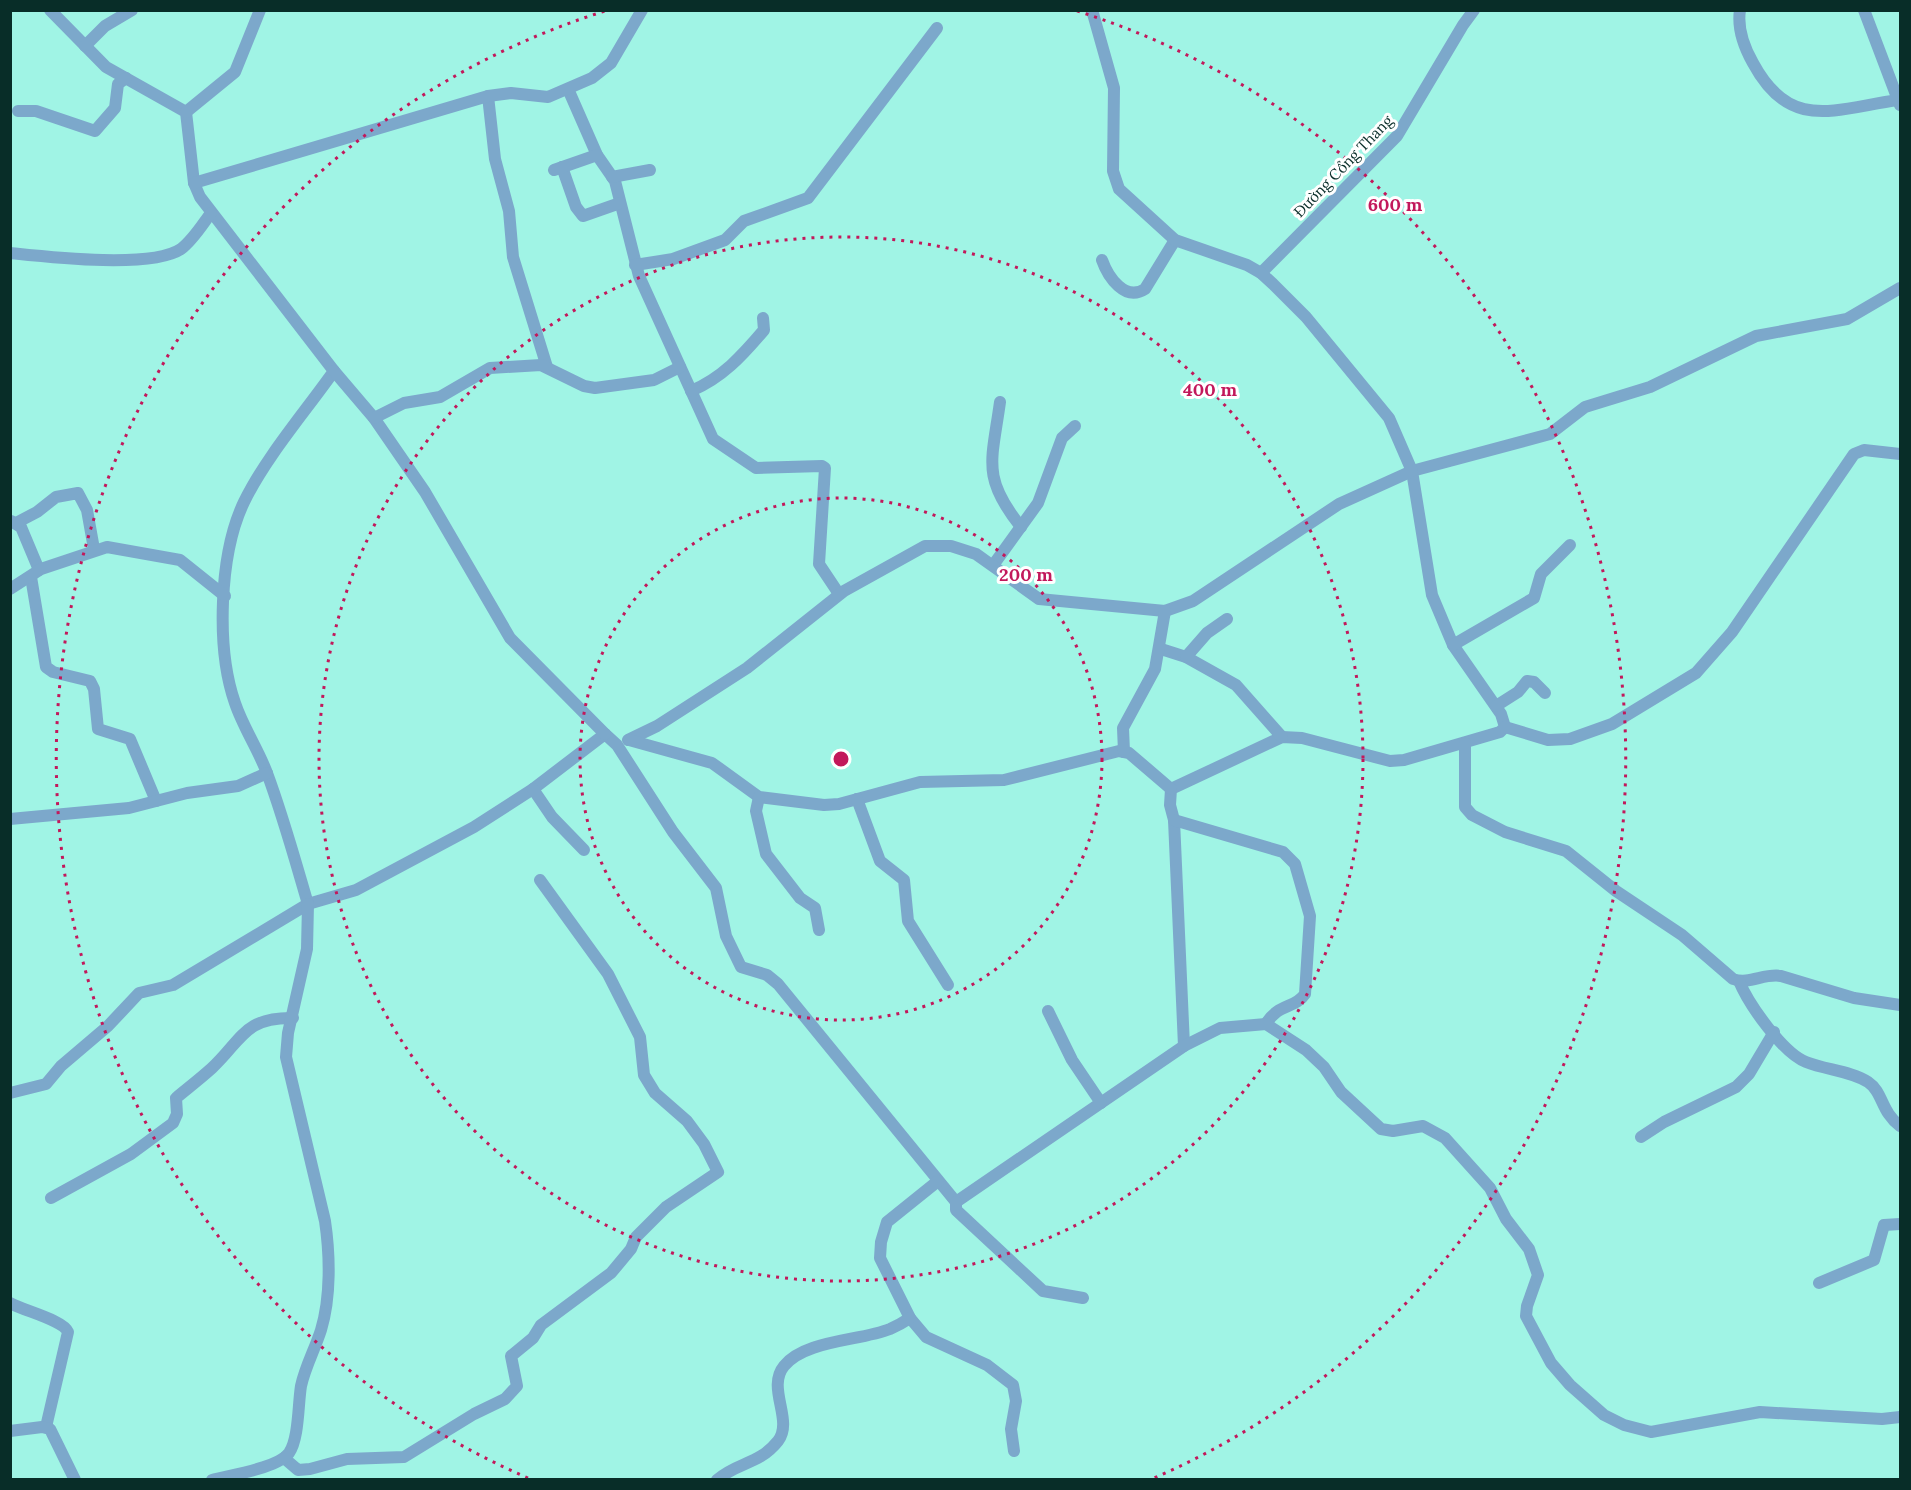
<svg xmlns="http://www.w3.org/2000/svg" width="1911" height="1490" viewBox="0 0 1911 1490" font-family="Lora,serif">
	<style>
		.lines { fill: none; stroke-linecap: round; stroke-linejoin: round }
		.minor { stroke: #7ca8cb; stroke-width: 12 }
		.ring { fill: none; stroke: #c2185b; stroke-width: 3; stroke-dasharray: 3 6 }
		.labels { text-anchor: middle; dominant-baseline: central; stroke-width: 6; stroke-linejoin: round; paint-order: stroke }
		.street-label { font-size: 15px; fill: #082d28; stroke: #fff }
		.centre { fill: #c2185b; stroke: #fff; stroke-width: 3 }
		.ring-label { font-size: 18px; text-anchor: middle; font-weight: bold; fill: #c2185b; stroke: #fff; stroke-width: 6; stroke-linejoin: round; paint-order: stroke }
	</style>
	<rect width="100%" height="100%" fill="#a0f4e5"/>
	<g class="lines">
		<g class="minor">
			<path d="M50,10L106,67L186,112L194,183L200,197L334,371C305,412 266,457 244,502C219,554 216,649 235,703C243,727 258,749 267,773C283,816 295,860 308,904L356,890L474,827L533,789L605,734L617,745L673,832L716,888L726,936L741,967L767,975L778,984L956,1202L1184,1046L1174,820L1170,805L1171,789L1282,737L1302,738L1390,761L1404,760L1500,732L1505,727L1501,714L1453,645L1432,595L1412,471L1550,434L1585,407L1650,387L1756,336L1847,319L1900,288"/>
			<path d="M1740,10C1737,29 1744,47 1753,63C1790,132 1834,109 1898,100"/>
			<polyline points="1864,10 1900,105"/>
			<polyline points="85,46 105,26 132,10"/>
			<polyline points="568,89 597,155 615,181 639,276 713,439 756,468 822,466 825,468 819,564 839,594"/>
			<polyline points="488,96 495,159 509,211 513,257 547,367"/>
			<polyline points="18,111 36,111 95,131 115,108 118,84 126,78"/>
			<polyline points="186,112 235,72 260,10"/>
			<polyline points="562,167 576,207 583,216 620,203"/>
			<polyline points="554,170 597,155"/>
			<polyline points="612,177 650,170"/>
			<polyline points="194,183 488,96 511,93 548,97 592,78 611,63 642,10"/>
			<path d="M10,253C48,257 151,269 181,249C193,240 202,225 211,213"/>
			<path d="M1102,260C1108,277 1125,302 1145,289L1175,240"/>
			<polyline points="635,265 673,259 725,240 744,221 808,198 937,28"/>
			<polyline points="1261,273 1397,136 1463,25 1474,10"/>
			<polyline points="334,371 374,418 425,492 510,638 605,734"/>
			<path d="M691,391C722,378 742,356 764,330L763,318"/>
			<path d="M1000,402C992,461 981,477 1021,527"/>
			<polyline points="374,418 404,403 440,397 490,368 541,365 584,386 595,388 654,380 680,367"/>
			<polyline points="11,521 21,527 39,570"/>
			<polyline points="16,523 37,512 56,497 78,493 87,510 94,549"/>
			<polyline points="994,564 1038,503 1062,438 1075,426"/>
			<polyline points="31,577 46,667 53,672 90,681 94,689 98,729 130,739 156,801"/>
			<polyline points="10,589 41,569 107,547 180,560 225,596"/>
			<polyline points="1453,645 1534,598 1541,574 1570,545"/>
			<polyline points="1161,649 1186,657 1236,685 1282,737"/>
			<polyline points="1186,657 1207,633 1227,619"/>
			<polyline points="1496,706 1518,692 1527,681 1534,682 1545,693"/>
			<polyline points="1505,727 1548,740 1570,739 1612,724 1696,673 1732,632 1854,454 1864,450 1900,454"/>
			<polyline points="628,740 657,726 747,668 844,591 925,546 951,546 976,554 1039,599 1165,611 1193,601 1339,504 1412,471 1389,418 1306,317 1273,284 1261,273 1247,265 1175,240 1119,189 1113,171 1114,88 1092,10"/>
			<polyline points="629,740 712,763 759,797 824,805 839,804 920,782 1004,780 1119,751 1129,753 1171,789"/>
			<path d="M1465,743V807L1472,815L1505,832L1566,851L1616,891L1682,935L1733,979C1749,985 1764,973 1781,976L1854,998L1900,1005"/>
			<polyline points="1124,752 1123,728 1155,669 1165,611"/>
			<polyline points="533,789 552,817 584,850"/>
			<polyline points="759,797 756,811 766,854 800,898 815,908 819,930"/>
			<polyline points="857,799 880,861 904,880 908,921 948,985"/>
			<polyline points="10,819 129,808 187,793 238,786 267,773"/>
			<path d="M1174,820L1283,852L1295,864L1310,916L1305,994C1295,1009 1278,1003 1266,1024"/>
			<path d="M1739,981C1749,1005 1783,1053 1806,1062C1826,1070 1851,1071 1868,1082C1883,1092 1881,1112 1900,1126"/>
			<polyline points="1048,1011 1072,1060 1101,1103"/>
			<polyline points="1184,1046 1220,1028 1266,1024 1306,1050 1324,1067 1341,1092 1381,1129 1393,1131 1423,1126 1445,1138 1490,1188 1506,1219 1529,1249 1538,1275 1527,1306 1526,1316 1551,1363 1570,1385 1604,1415 1624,1425 1651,1432 1760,1412 1882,1419 1900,1417"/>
			<polyline points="10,1093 46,1084 61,1066 108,1026 139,993 173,985 308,904"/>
			<polyline points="1641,1137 1664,1122 1736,1087 1749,1074 1774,1032"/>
			<polyline points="938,1181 887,1222 881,1242 880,1258 910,1318 926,1337 987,1365 1013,1385 1016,1401 1011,1429 1014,1451"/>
			<path d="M51,1198L131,1154L173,1123L177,1114L176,1098C188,1088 201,1078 212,1068C242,1040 244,1017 293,1018"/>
			<polyline points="956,1202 956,1210 1043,1291 1083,1298"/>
			<polyline points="1819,1283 1874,1260 1884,1225 1900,1224"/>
			<path d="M10,1303C24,1311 63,1320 68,1332L46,1427"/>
			<polyline points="10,1431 42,1427 50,1429 75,1480"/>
			<polyline points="284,1458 298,1470 310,1469 347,1459 404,1457 474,1414 505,1399 517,1386 511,1356 533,1338 541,1325 611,1273 631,1249 636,1237 666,1207 718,1172 704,1144 687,1121 655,1093 644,1075 640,1037 608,974 540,880"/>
			<path d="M212,1480C230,1475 278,1468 289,1453C299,1439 298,1404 301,1386C305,1367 315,1349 321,1330C331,1297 330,1255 325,1221L286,1057L288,1033L307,949L308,904"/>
			<path d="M717,1480C737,1462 759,1465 778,1441C794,1420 766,1388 784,1366C805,1340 860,1341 890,1329C897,1326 904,1322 910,1318"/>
		</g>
	</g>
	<g class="ring">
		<circle cx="841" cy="759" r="261"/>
		<circle cx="841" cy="759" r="522"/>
		<path d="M528 1478A784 784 0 0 1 605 11M1077 11A784 784 0 0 1 1154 1478"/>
	</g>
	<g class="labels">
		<g class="street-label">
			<text transform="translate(1343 166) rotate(-46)">Đường Cổng Thang</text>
		</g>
	</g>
	<circle cx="841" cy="759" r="9" class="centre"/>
	<g class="ring-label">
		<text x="1395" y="211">600 m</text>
		<text x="1210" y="396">400 m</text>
		<text x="1026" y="581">200 m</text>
	</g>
	<rect width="1911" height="1490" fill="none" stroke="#082d28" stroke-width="24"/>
</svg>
